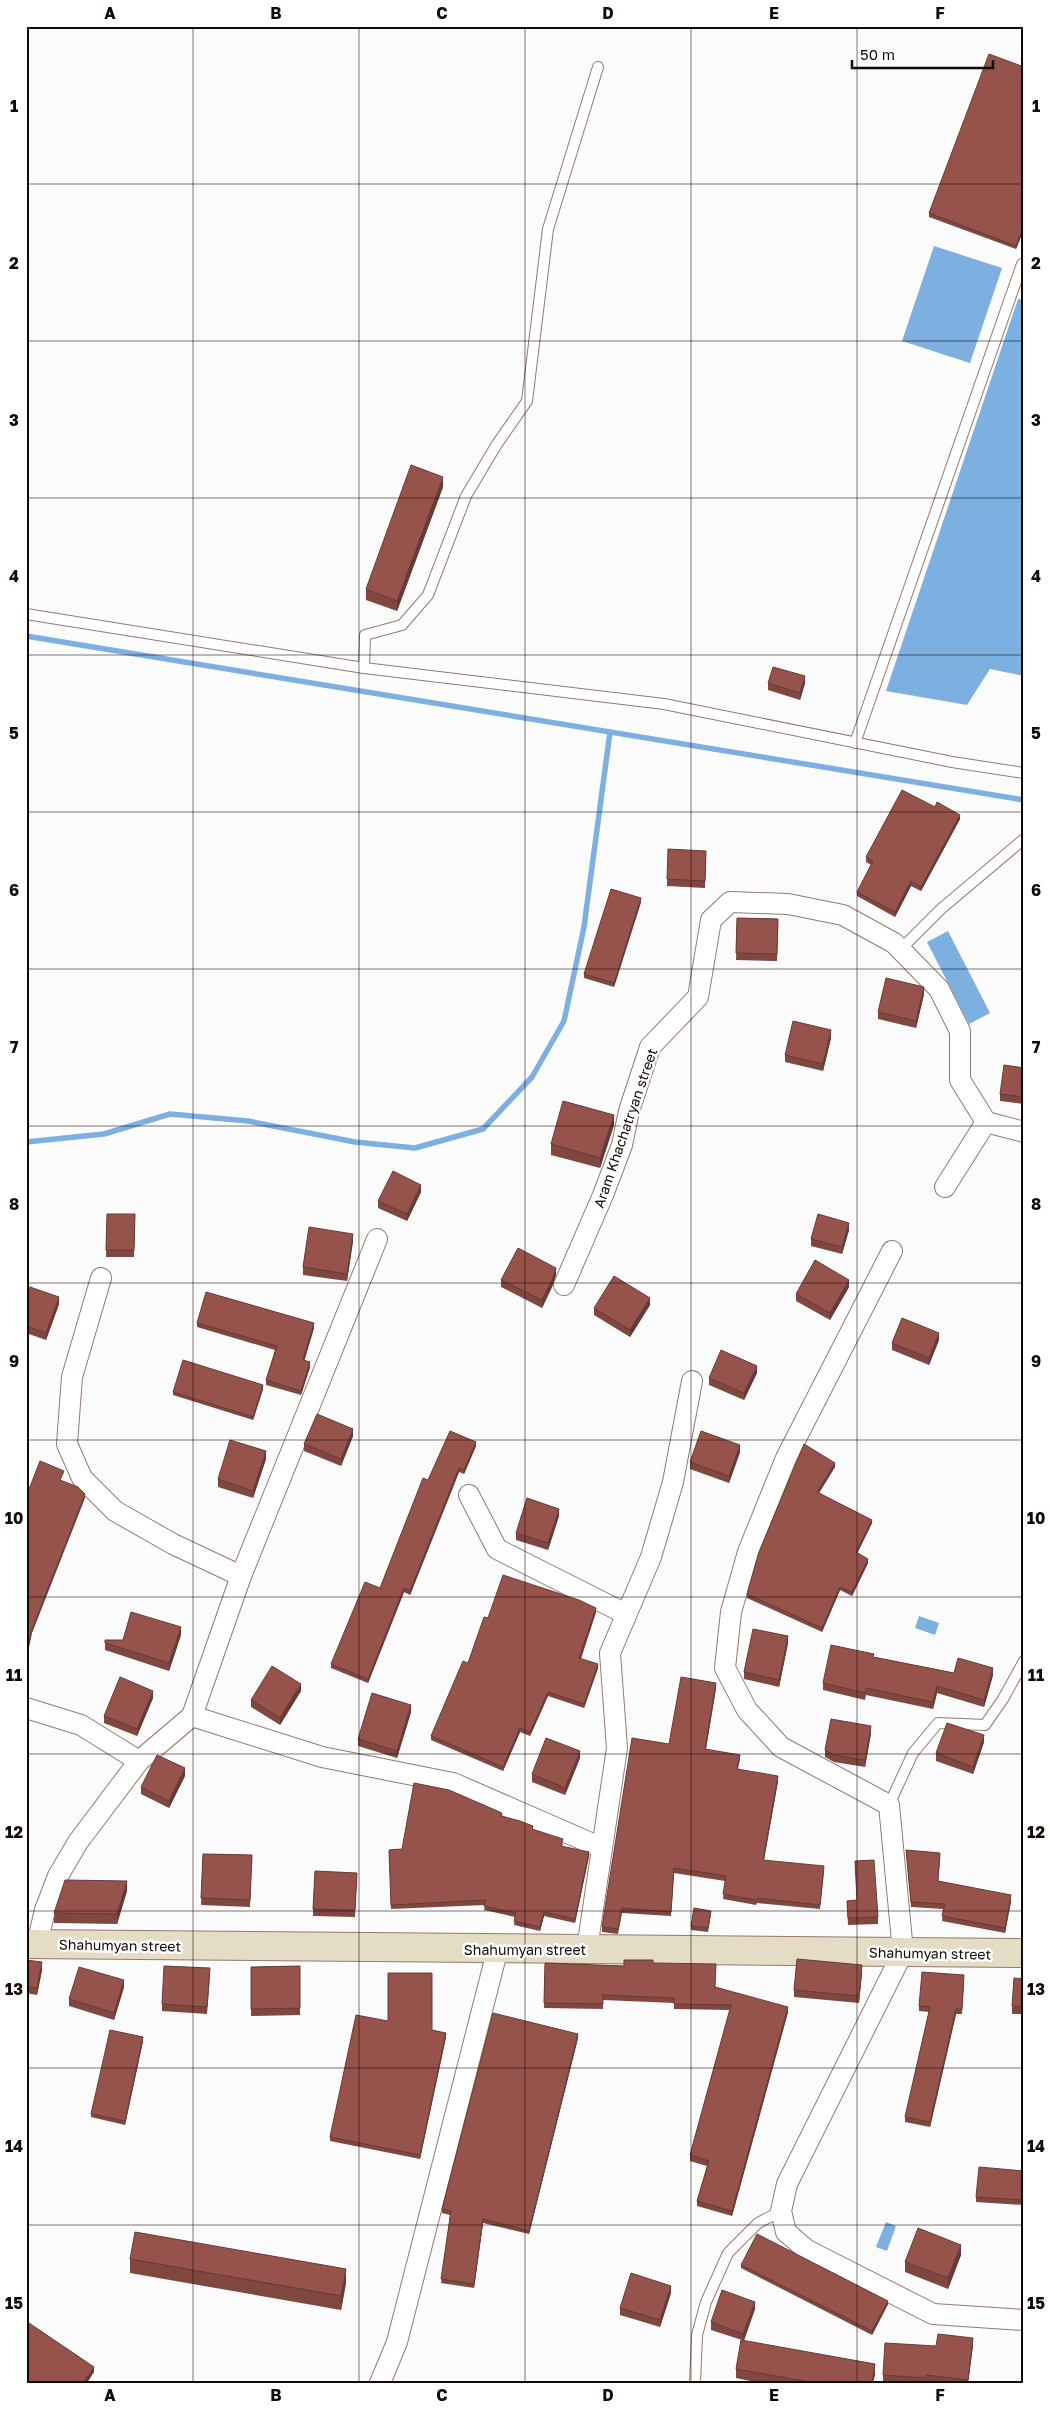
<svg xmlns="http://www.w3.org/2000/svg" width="1050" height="2409" viewBox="0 0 1050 2409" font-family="'Golos Text',sans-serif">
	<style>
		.water { fill: #7dafe0 }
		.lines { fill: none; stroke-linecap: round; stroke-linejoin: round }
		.stream { stroke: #7dafe0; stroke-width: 5.5 }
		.service-casing { stroke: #96796e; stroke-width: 12 }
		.minor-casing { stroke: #96796e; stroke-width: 22 }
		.secondary-casing { stroke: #96796e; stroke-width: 30 }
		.service { stroke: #fff; stroke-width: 10 }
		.minor { stroke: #fff; stroke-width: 20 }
		.secondary { stroke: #e4dcc4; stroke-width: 28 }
		.wall { fill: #804741 }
		.shaded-wall { fill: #683a35 }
		.building { fill: #95534c; stroke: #683a35 }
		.grid { fill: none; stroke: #130905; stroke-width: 1; stroke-opacity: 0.55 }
		.labels { text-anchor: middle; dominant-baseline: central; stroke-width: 5; stroke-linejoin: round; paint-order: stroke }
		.street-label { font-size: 14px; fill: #130905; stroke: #fff }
		.neatline { fill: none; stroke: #130905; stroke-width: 2 }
		.grid-label { font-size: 16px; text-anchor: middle; font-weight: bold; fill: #130905 }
	</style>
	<rect width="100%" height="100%" fill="#fbfbfb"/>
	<g class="water">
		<polygon points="934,246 1002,268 970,363 902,341"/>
		<polygon points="1018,299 1024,300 1024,676 990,669 967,705 886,691"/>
		<polygon points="948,931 990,1013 969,1024 927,942"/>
		<polygon points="919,1616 939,1623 935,1635 915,1628"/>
		<polygon points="886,2222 896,2226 887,2251 876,2247"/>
	</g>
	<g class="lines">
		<g class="stream">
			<polyline points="26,636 1024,800"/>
			<polyline points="26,1142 104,1134 170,1114 248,1121 355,1142 415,1148 483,1129 532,1077 564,1021 584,927 610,732"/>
		</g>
		<defs>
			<g id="service">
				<polyline points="26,614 364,668 664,704 952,762 1024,773"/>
				<polyline points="364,668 365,635 402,625 428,595 466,496 497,444 527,401 548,229 598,67"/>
				<polyline points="855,743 1022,264"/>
				<polyline points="900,950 941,909 1024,839"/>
				<polyline points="889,1805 913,1753 938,1723 985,1725 1003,1699 1024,1661"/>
				<polyline points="695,2383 697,2335 706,2302 728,2253 758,2223 781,2211"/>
			</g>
			<g id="minor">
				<polyline points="945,1187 986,1122"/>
				<polyline points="892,1251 786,1458 748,1552 731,1612 725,1668 747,1710 781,1747 889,1805 903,1952 787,2184 781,2211 786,2232 807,2250 933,2314 1024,2320"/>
				<polyline points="101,1278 72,1377 67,1444 82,1478 115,1511 173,1544 241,1576"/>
				<polyline points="564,1285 603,1195 622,1145 629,1111 650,1047 698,997 711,920 730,902 788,904 843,915 894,943 939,989 960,1031 960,1080 986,1122 1024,1132"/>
				<polyline points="469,1495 497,1549 626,1614"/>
				<polyline points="26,1708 81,1725 139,1761"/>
				<polyline points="192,1716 322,1757 453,1783 602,1848"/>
				<polyline points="37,1944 45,1910 58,1876 78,1842 139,1761 192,1716 241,1576 377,1239"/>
				<polyline points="587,1949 617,1748 610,1653 651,1557 673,1482 692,1381"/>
				<polyline points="380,2383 397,2342 498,1948"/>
			</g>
			<polyline id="secondary" points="26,1944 1024,1953"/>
		</defs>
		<use href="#service" class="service-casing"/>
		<use href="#minor" class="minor-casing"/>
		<use href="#secondary" class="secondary-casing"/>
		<use href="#service" class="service"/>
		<use href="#minor" class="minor"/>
		<use href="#secondary" class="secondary"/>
	</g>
	<g class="wall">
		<polygon points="1024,67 1024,229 1016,249 929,217 929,213"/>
		<polygon points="443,487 397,611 366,600 366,589"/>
		<polygon points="768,683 805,683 800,700 768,690"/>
		<polygon points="935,807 960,819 921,891 911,886 895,917 857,896 857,892 871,865 866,862 866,857"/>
		<polygon points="706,858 705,888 667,886 667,879"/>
		<polygon points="641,902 614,987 584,978 584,974"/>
		<polygon points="737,918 778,919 777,961 736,960"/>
		<polygon points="924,994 916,1028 878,1019 878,1012"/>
		<polygon points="831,1038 823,1071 785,1062 785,1055"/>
		<polygon points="1024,1068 1024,1104 1000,1101 1000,1094"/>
		<polygon points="614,1125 600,1168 551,1155 551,1144"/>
		<polygon points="421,1192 407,1221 378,1208 378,1201"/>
		<polygon points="107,1214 135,1214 134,1257 106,1257"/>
		<polygon points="849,1230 842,1254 811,1246 811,1239"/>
		<polygon points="353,1241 347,1281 303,1275 303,1267"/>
		<polygon points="556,1275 552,1287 542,1308 501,1287 501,1280"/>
		<polygon points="849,1287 830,1320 796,1301 796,1294"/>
		<polygon points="26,1288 59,1304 46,1340 26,1333"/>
		<polygon points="650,1305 630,1337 594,1315 594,1308"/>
		<polygon points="197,1323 314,1328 304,1361 310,1367 301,1395 266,1385 266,1380 275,1350 197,1327"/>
		<polygon points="939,1340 929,1365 892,1350 892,1343"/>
		<polygon points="757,1373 744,1400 709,1385 709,1378"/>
		<polygon points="263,1389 253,1420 173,1395 173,1392"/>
		<polygon points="353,1436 341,1466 304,1451 304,1444"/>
		<polygon points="476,1446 464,1474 459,1472 410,1595 404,1592 368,1683 331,1668 331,1664 380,1588 428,1480"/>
		<polygon points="740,1452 729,1483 690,1469 690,1462"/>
		<polygon points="266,1459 253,1498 218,1487 218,1479"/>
		<polygon points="835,1467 819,1493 872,1523 857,1553 868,1563 852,1596 840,1590 822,1632 747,1598 747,1594"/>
		<polygon points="559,1516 548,1550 516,1540 516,1533"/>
		<polygon points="596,1612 581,1659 598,1668 584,1708 548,1696 530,1736 520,1732 503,1771 431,1740 431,1736 468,1663 488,1618"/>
		<polygon points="181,1635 169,1671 105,1650 105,1643 123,1640"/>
		<polygon points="788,1643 779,1687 744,1679 744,1672"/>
		<polygon points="874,1657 954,1673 993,1675 984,1707 937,1693 933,1709 866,1695 865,1700 823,1690 823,1683"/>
		<polygon points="716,1688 706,1749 740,1759 738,1769 778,1781 764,1860 824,1871 820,1909 757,1903 756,1905 723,1899 725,1881 674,1873 671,1916 622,1913 618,1934 602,1932 602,1927 669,1744"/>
		<polygon points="301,1691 280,1725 251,1707 251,1700"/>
		<polygon points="153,1698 137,1736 104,1723 104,1716"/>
		<polygon points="411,1712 397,1758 358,1746 358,1739"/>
		<polygon points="871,1733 865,1767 834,1762 825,1757 825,1750"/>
		<polygon points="984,1742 973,1774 936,1761 936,1753"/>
		<polygon points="580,1758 565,1795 532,1782 532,1774"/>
		<polygon points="185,1776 169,1808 141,1794 141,1787"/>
		<polygon points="502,1817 533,1829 563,1844 562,1846 589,1856 575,1923 544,1916 540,1931 514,1925 515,1917 484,1910 485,1905 391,1909 389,1850 402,1849"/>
		<polygon points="906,1850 940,1858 938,1881 1011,1901 1005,1933 942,1921 943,1909 911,1907"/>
		<polygon points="203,1854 252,1855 250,1907 201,1905"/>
		<polygon points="855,1861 878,1917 878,1924 848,1925 847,1901 857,1900"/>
		<polygon points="357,1873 355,1917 313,1916 313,1909"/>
		<polygon points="127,1891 117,1924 54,1923 54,1913"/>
		<polygon points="711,1914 708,1932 691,1930 691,1926"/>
		<polygon points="26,1960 42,1970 37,1995 26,1993"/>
		<polygon points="545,1963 624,1966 653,1963 715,1987 788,2012 732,2216 697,2206 697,2201 707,2166 690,2161 690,2155 730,2010 674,2009 674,2003 603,2000 603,2009 544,2008"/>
		<polygon points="300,1966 300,2015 251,2016 251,1967"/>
		<polygon points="862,1972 859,2003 794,1997 794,1990"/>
		<polygon points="210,1975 207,2014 162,2011 162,2004"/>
		<polygon points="1024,1979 1024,2014 1012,2014 1012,2006"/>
		<polygon points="964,1980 962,2014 956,2014 930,2127 905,2122 905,2117 929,2012 919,2011 919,2006"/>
		<polygon points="124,1987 114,2020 69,2006 69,1999"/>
		<polygon points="446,2037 420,2159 330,2141 330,2137"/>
		<polygon points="578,2038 529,2234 483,2223 474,2288 441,2283 450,2215 442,2213 442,2209"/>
		<polygon points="143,2041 125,2125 91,2117 91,2114"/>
		<polygon points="1024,2171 1024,2205 976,2202 976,2197"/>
		<polygon points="961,2255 948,2289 905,2272 905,2262"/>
		<polygon points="130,2259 346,2283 341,2310 130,2273"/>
		<polygon points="741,2265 888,2304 872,2335 741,2268"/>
		<polygon points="671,2293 660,2327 620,2315 620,2308"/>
		<polygon points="755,2309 744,2341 875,2374 873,2383 760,2383 736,2378 736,2369 742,2340 711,2330 711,2322"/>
		<polygon points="973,2345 968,2383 883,2382 883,2375"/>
	</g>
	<g class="shaded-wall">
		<polygon points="1024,225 1024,229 1016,249 1016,246"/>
		<polygon points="443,477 443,487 397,611 397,601"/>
		<polygon points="805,676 805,683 800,700 800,693"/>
		<polygon points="960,815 960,819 921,891 921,887"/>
		<polygon points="911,881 911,886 895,917 895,912"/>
		<polygon points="641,898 641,902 614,987 614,983"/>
		<polygon points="924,987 924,994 916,1028 916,1021"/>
		<polygon points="831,1030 831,1038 823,1071 823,1064"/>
		<polygon points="614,1115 614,1125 600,1168 600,1158"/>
		<polygon points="421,1185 421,1192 407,1221 407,1214"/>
		<polygon points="849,1223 849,1230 842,1254 842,1247"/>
		<polygon points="353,1234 353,1241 347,1281 347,1274"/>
		<polygon points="556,1268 556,1275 552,1287 542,1308 542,1300"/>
		<polygon points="849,1280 849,1287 830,1320 830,1313"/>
		<polygon points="59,1297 59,1304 46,1340 46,1333"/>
		<polygon points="650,1298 650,1305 630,1337 630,1330"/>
		<polygon points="314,1323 314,1328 303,1365 303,1360"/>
		<polygon points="939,1333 939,1340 929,1365 929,1358"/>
		<polygon points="310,1362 310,1367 301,1395 301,1391"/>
		<polygon points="757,1366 757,1373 744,1400 744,1393"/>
		<polygon points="263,1385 263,1389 253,1420 253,1417"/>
		<polygon points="353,1429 353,1436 341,1466 341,1459"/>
		<polygon points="476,1442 476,1446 464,1474 464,1470"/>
		<polygon points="740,1445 740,1452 729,1483 729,1476"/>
		<polygon points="266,1451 266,1459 253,1498 253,1491"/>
		<polygon points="835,1463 835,1467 817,1496 817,1492"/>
		<polygon points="459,1468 459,1472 410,1595 410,1591"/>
		<polygon points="85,1494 85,1498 32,1633 27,1657 27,1652 32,1629"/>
		<polygon points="559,1509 559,1516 548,1550 548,1543"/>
		<polygon points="872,1520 872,1523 856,1556 856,1552"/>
		<polygon points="868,1559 868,1563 852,1596 852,1592"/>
		<polygon points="840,1587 840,1590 822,1632 822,1628"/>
		<polygon points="404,1588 404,1592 368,1683 368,1679"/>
		<polygon points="596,1608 596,1612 579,1662 579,1658"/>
		<polygon points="181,1627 181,1635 169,1671 169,1663"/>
		<polygon points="788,1636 788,1643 779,1687 779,1680"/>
		<polygon points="598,1664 598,1668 584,1708 584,1704"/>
		<polygon points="993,1668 993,1675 984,1707 984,1700"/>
		<polygon points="716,1683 716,1688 705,1754 705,1749"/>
		<polygon points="301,1684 301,1691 280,1725 280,1718"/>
		<polygon points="937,1686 937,1693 933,1709 933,1702"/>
		<polygon points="153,1691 153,1698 137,1736 137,1729"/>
		<polygon points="548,1692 548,1696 530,1736 530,1732"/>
		<polygon points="411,1705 411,1712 397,1758 397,1751"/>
		<polygon points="871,1726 871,1733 865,1767 865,1760"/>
		<polygon points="520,1728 520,1732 503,1771 503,1767"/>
		<polygon points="984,1735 984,1742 973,1774 973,1767"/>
		<polygon points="580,1751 580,1758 565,1795 565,1788"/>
		<polygon points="185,1768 185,1776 169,1808 169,1801"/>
		<polygon points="778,1776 778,1781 763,1865 763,1860"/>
		<polygon points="589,1852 589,1856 575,1923 575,1919"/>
		<polygon points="127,1881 127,1891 117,1924 117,1914"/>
		<polygon points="1011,1895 1011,1901 1005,1933 1005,1928"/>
		<polygon points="544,1912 544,1916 540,1931 540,1927"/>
		<polygon points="42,1962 42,1970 37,1995 37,1988"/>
		<polygon points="862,1965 862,1972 859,2003 859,1996"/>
		<polygon points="124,1980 124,1987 114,2020 114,2013"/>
		<polygon points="788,2007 788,2012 732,2216 732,2211"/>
		<polygon points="956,2009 956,2014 930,2127 930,2122"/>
		<polygon points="446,2033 446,2037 420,2159 420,2155"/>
		<polygon points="578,2034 578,2038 529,2234 529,2231"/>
		<polygon points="143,2037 143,2041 125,2125 125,2121"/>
		<polygon points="483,2219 483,2223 474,2288 474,2284"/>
		<polygon points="961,2245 961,2255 948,2289 948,2278"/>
		<polygon points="346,2269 346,2283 341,2310 341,2296"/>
		<polygon points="671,2286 671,2293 660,2327 660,2320"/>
		<polygon points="888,2301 888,2304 872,2335 872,2331"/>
		<polygon points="755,2302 755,2309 743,2341 743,2334"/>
		<polygon points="973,2338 973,2345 968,2383 968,2380"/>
		<polygon points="875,2364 875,2374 873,2383 872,2383"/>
		<polygon points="94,2367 94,2372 87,2383 83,2383"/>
	</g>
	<g class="building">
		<polygon points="989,54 1024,67 1024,225 1016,246 929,213"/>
		<polygon points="411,465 443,477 397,601 366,589"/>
		<polygon points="773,667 805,676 800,693 768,683"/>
		<polygon points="902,790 935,807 937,802 960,815 921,887 911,881 895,912 857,892 873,861 866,857"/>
		<polygon points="668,849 706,851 705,881 667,879"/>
		<polygon points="611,889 641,898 614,983 584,974"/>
		<polygon points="737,918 778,919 777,954 736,953"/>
		<polygon points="886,978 924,987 916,1021 878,1012"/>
		<polygon points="793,1021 831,1030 823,1064 785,1055"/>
		<polygon points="1004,1065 1024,1068 1024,1097 1000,1094"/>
		<polygon points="563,1101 614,1115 600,1158 551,1144"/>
		<polygon points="393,1171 421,1185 407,1214 378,1201"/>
		<polygon points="107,1214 135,1214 134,1250 106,1250"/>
		<polygon points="818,1214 849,1223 842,1247 811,1239"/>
		<polygon points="309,1227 353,1234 347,1274 303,1267"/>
		<polygon points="518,1248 556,1268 552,1280 542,1300 501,1280"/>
		<polygon points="815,1260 849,1280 830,1313 796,1294"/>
		<polygon points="614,1276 650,1298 630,1330 594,1308"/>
		<polygon points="27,1286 59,1297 46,1333 26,1326 26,1288"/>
		<polygon points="206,1292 314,1323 303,1360 310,1362 301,1391 266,1380 277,1346 197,1323"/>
		<polygon points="902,1318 939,1333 929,1358 892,1343"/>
		<polygon points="721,1350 757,1366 744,1393 709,1378"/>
		<polygon points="183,1360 263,1385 253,1417 173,1392"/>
		<polygon points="317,1414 353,1429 341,1459 304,1444"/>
		<polygon points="450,1431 476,1442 464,1470 459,1468 410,1591 404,1588 368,1679 331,1664 365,1582 380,1588 423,1478 428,1480"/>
		<polygon points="701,1431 740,1445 729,1476 690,1462"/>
		<polygon points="230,1440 266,1451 253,1491 218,1479"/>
		<polygon points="804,1444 835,1463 817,1492 872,1520 856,1552 868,1559 852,1592 840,1587 822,1628 747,1594 759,1552"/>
		<polygon points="40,1461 64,1471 60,1480 78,1487 85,1494 32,1629 27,1652 26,1497"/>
		<polygon points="527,1498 559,1509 548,1543 516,1533"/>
		<polygon points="503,1575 579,1600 596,1608 579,1658 598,1664 584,1704 548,1692 530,1732 520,1728 503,1767 431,1736 463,1661 468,1663 484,1617 488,1618"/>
		<polygon points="131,1612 181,1627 169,1663 105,1643 105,1640 123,1640"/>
		<polygon points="753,1629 788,1636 779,1680 744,1672"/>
		<polygon points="831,1645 874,1654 873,1657 954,1673 958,1658 993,1668 984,1700 937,1686 933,1702 866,1688 865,1693 823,1683"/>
		<polygon points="272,1666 301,1684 280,1718 251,1700"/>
		<polygon points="120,1677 153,1691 137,1729 104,1716"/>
		<polygon points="681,1677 716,1683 705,1749 740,1755 737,1769 778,1776 763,1860 824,1866 820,1905 757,1898 756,1900 723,1894 726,1876 674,1868 671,1912 622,1908 618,1929 602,1927 632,1738 669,1744"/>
		<polygon points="372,1693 411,1705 397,1751 358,1739"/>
		<polygon points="831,1719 871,1726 865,1760 834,1755 825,1750"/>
		<polygon points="947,1723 984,1735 973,1767 936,1753"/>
		<polygon points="546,1738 580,1751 565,1788 532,1774"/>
		<polygon points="157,1755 185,1768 169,1801 141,1787"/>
		<polygon points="414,1783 449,1790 502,1813 501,1816 520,1821 533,1826 532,1829 563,1839 561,1846 589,1852 575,1919 544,1912 540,1927 514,1921 516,1913 484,1906 486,1900 391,1905 389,1850 402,1849"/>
		<polygon points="906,1850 940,1853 938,1881 1011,1895 1005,1928 942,1916 945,1904 911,1902"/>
		<polygon points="203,1854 252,1855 250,1900 201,1898"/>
		<polygon points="874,1860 878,1917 848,1918 847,1901 857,1900 855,1861"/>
		<polygon points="315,1871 357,1873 355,1910 313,1909"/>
		<polygon points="65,1880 127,1881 117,1914 54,1913"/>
		<polygon points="694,1908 711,1911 708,1928 691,1926"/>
		<polygon points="797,1959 862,1965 859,1996 794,1990"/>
		<polygon points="26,1960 42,1962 37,1988 26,1986"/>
		<polygon points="624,1960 653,1960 653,1963 716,1964 715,1987 788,2007 732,2211 697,2201 709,2161 690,2155 731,2005 674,2004 674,1998 603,1995 603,2004 544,2003 545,1963 624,1966"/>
		<polygon points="164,1966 210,1968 207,2007 162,2004"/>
		<polygon points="300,1966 300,2008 251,2009 251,1967"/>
		<polygon points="79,1967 124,1980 114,2013 69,1999"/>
		<polygon points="922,1972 964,1975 962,2009 956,2009 930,2122 905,2117 930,2007 919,2006"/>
		<polygon points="388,1973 432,1973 432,2030 446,2033 420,2155 330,2137 356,2015 388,2021"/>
		<polygon points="1014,1978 1024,1979 1024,2007 1012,2006"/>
		<polygon points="493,2013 578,2034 529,2231 483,2219 474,2284 441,2279 451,2211 442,2209"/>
		<polygon points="110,2030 143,2037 125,2121 91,2114"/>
		<polygon points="979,2167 1024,2171 1024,2200 976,2197"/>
		<polygon points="918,2228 961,2245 948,2278 905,2262"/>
		<polygon points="135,2232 346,2269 341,2296 130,2259"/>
		<polygon points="757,2234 888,2301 872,2331 741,2265"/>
		<polygon points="631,2273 671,2286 660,2320 620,2308"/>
		<polygon points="722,2290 755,2302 743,2334 711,2322"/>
		<polygon points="26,2321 94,2367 83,2383 26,2383"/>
		<polygon points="938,2334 973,2338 968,2380 926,2375 926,2378 883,2375 885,2343 936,2346"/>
		<polygon points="741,2340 875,2364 872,2383 816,2383 736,2369"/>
	</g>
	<path class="grid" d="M193,26V2383M359,26V2383M525,26V2383M691,26V2383M857,26V2383M26,184H1024M26,341H1024M26,498H1024M26,655H1024M26,812H1024M26,969H1024M26,1126H1024M26,1283H1024M26,1440H1024M26,1597H1024M26,1754H1024M26,1911H1024M26,2068H1024M26,2225H1024"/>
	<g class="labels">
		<g class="street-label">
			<text transform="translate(625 1128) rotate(-71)">Aram Khachatryan street</text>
			<text transform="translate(120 1945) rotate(1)">Shahumyan street</text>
			<text x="525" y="1949">Shahumyan street</text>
			<text transform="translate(930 1953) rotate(1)">Shahumyan street</text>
		</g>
	</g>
	<rect width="1050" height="2409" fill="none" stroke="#ffffff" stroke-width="55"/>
	<path d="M852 60v8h141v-8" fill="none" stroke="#130905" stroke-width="2.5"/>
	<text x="860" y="60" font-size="15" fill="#130905" stroke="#ffffff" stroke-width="4" paint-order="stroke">50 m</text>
	<rect x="28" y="28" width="994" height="2354" class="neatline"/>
	<g class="grid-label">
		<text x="110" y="19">A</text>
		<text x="276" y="19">B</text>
		<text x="442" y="19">C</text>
		<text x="608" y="19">D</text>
		<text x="774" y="19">E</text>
		<text x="940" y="19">F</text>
		<text x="14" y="112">1</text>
		<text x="1036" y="112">1</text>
		<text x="14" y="269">2</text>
		<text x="1036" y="269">2</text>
		<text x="14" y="426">3</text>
		<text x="1036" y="426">3</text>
		<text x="14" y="582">4</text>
		<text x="1036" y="582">4</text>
		<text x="14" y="739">5</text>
		<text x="1036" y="739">5</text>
		<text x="14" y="896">6</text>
		<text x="1036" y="896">6</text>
		<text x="14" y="1053">7</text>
		<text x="1036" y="1053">7</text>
		<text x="14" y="1210">8</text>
		<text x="1036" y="1210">8</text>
		<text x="14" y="1367">9</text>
		<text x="1036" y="1367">9</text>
		<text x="14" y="1524">10</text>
		<text x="1036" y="1524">10</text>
		<text x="14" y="1681">11</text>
		<text x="1036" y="1681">11</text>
		<text x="14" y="1838">12</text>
		<text x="1036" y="1838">12</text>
		<text x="14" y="1995">13</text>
		<text x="1036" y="1995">13</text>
		<text x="14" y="2152">14</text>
		<text x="1036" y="2152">14</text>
		<text x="14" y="2309">15</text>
		<text x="1036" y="2309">15</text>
		<text x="110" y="2401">A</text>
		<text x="276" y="2401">B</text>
		<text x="442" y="2401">C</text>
		<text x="608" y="2401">D</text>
		<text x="774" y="2401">E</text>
		<text x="940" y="2401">F</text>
	</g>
</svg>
